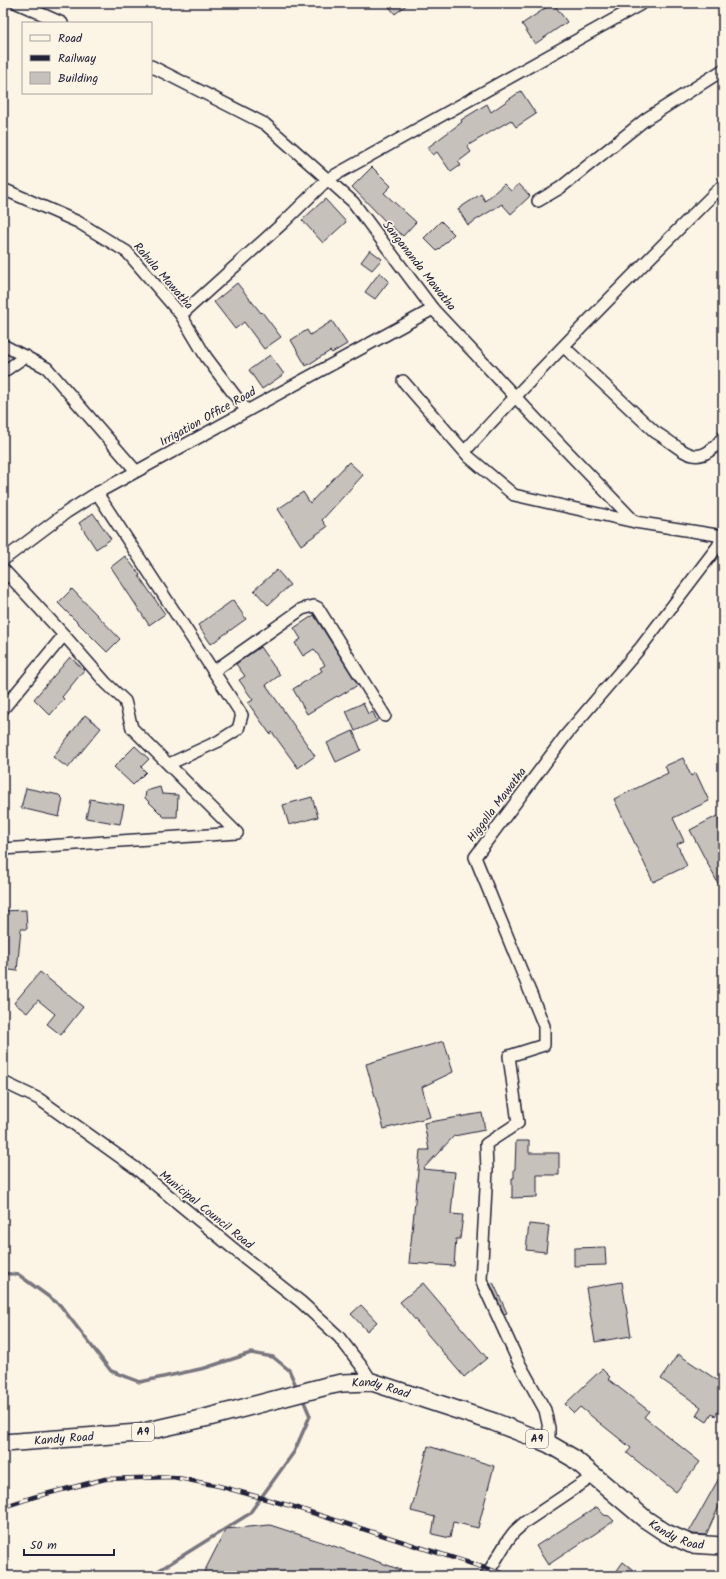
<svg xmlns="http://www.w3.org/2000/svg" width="726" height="1579" viewBox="0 0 726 1579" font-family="Kalam,sans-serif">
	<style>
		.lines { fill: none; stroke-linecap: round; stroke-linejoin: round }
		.stream { stroke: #78757e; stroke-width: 3.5 }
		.building { fill: #c6c1bb; stroke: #22223b }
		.minor-casing { stroke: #22223b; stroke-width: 14 }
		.highway-casing { stroke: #22223b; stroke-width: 20 }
		.minor { stroke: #fcf5e5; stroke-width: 11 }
		.highway { stroke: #fcf5e5; stroke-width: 17 }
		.rail-casing { stroke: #22223b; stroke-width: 4.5 }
		.rail { stroke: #fcf5e5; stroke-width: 3; stroke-dasharray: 9; stroke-linecap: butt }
		.labels { text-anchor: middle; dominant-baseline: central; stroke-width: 3.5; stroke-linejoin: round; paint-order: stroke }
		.shield { fill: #fcf5e5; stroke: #63616e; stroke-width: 1 }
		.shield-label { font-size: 11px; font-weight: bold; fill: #22223b }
		.street-label { font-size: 12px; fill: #22223b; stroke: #fcf5e5 }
	</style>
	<rect width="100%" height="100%" fill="#fcf5e5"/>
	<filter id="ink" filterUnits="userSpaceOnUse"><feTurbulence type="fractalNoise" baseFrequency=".025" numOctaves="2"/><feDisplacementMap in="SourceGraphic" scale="8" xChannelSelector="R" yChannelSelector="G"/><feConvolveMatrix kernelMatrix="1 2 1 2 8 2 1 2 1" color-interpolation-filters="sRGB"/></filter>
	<g filter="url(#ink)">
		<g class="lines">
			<g class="stream">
				<polyline points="3,1273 19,1275 60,1305 111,1371 140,1382 205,1368 251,1353 273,1357 289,1370 297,1388"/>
				<polyline points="150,1576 249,1514 294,1452 310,1416 302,1397"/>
			</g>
		</g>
		<g class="building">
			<polygon points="386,3 409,3 395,14"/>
			<polygon points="553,3 567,22 535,44 522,24"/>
			<polygon points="521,91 536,114 516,127 511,120 467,146 471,152 458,162 461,165 451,172 437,152 433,155 427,148 462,122 461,120 487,104 491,112"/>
			<polygon points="372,167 391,186 384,193 416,222 403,236 386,222 352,187"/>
			<polygon points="504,184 511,191 519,184 530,196 511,214 502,204 468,225 458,209 481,194 485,201"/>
			<polygon points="325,199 346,222 323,243 302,220"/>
			<polygon points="441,221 454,234 437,251 424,238"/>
			<polygon points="370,250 382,259 372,270 361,262"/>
			<polygon points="380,272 389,281 375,299 365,292"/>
			<polygon points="237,283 261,313 262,312 281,337 264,349 244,322 235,329 214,302"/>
			<polygon points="332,321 347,344 332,353 330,351 306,366 291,340 307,330 310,335"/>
			<polygon points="270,355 284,374 262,389 249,370"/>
			<polygon points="349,462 363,475 322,520 327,527 301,545 278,509 303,492 310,503"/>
			<polygon points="93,513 111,539 96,549 79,523"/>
			<polygon points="125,556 140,575 139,576 165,614 149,625 111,567"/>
			<polygon points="277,570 290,585 268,605 254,590"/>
			<polygon points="72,589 120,639 107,652 58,603"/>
			<polygon points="233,600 246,619 211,644 198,625"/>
			<polygon points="314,615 358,685 338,697 337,696 307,714 293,689 322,671 320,668 325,665 314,649 303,656 295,643 301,639 294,628"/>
			<polygon points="260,647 280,675 266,685 315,756 298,768 272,732 270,734 248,703 253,700 239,680 245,676 236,664"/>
			<polygon points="70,657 84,670 62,697 64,699 50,715 34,699"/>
			<polygon points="363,703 368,714 373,712 377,721 355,731 346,711"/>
			<polygon points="85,715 101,728 68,768 53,757"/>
			<polygon points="353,731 361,750 336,762 327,743"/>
			<polygon points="135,746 149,759 141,767 146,772 133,785 114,767"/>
			<polygon points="683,758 691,776 696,773 709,801 673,818 684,841 677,844 687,866 653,882 614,799 668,773 665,766"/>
			<polygon points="160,787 162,794 178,795 177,817 164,817 145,798 146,791"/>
			<polygon points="26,788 59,795 63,799 59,817 21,808"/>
			<polygon points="312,797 318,817 289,825 283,805"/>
			<polygon points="90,799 124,805 120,824 86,818"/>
			<polygon points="717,816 723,827 723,893 690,830"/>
			<polygon points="26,910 27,929 21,929 17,971 3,969 3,911"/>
			<polygon points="40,972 83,1007 61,1035 47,1024 55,1014 38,1000 27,1013 14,1003"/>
			<polygon points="444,1041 453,1072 422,1087 430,1117 384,1129 366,1064"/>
			<polygon points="482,1113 485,1130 454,1136 423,1169 455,1172 451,1214 463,1215 460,1239 456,1239 454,1266 409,1263 420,1150 429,1150 424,1123"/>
			<polygon points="516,1141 529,1141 529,1153 559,1153 559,1175 537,1175 537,1197 512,1198 512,1178 514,1178 514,1169 515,1169"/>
			<polygon points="529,1224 549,1226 546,1252 526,1250"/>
			<polygon points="605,1247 606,1265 574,1266 574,1248"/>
			<polygon points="493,1282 507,1313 504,1314 490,1283"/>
			<polygon points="622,1282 631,1336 595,1342 586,1288"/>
			<polygon points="423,1283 487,1358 464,1377 400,1302"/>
			<polygon points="361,1305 377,1322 367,1331 351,1314"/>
			<polygon points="678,1354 723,1384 723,1404 715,1416 712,1414 707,1422 696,1415 701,1407 661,1379"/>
			<polygon points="602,1369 610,1377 608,1379 649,1411 644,1417 700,1462 676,1492 627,1453 631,1448 580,1407 574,1413 565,1404"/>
			<polygon points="428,1446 494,1466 478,1528 453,1522 450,1538 432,1534 435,1517 411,1511"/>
			<polygon points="723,1471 723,1506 720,1504 706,1535 693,1534 689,1532"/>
			<polygon points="597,1507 604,1515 609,1516 614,1521 548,1565 536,1546"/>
			<polygon points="270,1525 331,1545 415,1575 415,1576 202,1576 226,1529"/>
			<polygon points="623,1562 641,1576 613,1576"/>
		</g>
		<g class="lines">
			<defs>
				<g id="minor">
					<polyline points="17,3 62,23"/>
					<polyline points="151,66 265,124 353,202 433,309 536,419 635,522"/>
					<polyline points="3,189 78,222 127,252 181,315 206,357 246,410"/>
					<polyline points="538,201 560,188 646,119 723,70"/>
					<polyline points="181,315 284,222 328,179 643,3"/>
					<polyline points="3,345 47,368 136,471"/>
					<path d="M564,347L655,432C683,448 696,473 723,437"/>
					<polyline points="3,372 26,356"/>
					<polyline points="403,381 469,457 514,495 635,522 723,536"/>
					<path d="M465,451C548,360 635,272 723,185"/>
					<polyline points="97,493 242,715 238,729 219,741 169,764"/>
					<polyline points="3,560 67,512 97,493 433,309"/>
					<polyline points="3,569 64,635 3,709"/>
					<polyline points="64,635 106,683 125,701 132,728 237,833"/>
					<polyline points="214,671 302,609 314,606 318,608 385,716"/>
					<polyline points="3,849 237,833"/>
					<polyline points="3,1082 39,1099 134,1167 235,1250 301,1302 339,1337 363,1368 372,1382"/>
					<polyline points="549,1444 549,1428 545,1410 518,1361 481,1280 487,1170 486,1144 518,1123 509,1056 544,1045 544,1026 475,857 566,735 641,647 718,546 723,534"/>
					<polyline points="486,1576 508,1540 514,1532 525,1522 595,1475"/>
				</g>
				<g id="highway">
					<path id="s1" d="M3,1443L139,1433L209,1417L327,1386L342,1383L372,1382L494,1422L530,1436L549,1444L573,1458L645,1519L666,1533L691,1544L723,1546"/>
				</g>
			</defs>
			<use href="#minor" class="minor-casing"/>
			<use href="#highway" class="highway-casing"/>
			<use href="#minor" class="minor"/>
			<use href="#highway" class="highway"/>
			<defs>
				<polyline id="rail" points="3,1507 34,1497 105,1479 173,1477 219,1486 291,1506 510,1576"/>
			</defs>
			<use href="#rail" class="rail-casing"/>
			<use href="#rail" class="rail"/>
		</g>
	</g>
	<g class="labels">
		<g class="shield">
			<rect x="132" y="1423" width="22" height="18" rx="3"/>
			<rect x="526" y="1430" width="22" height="18" rx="3"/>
		</g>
		<g class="shield-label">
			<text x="143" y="1432">A9</text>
			<text x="537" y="1439">A9</text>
		</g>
		<g class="street-label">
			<text transform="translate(419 266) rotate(52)">Sangananda Mawatha</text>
			<text transform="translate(163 276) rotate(49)">Rahula Mawatha</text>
			<text transform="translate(208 417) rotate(-29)">Irrigation Office Road</text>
			<text transform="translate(497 805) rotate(-53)">Higgolla Mawatha</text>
			<text transform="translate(206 1210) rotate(39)">Municipal Council Road</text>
			<text stroke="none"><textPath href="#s1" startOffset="385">Kandy Road</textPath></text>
			<text stroke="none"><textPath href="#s1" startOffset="61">Kandy Road</textPath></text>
			<text stroke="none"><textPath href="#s1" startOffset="721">Kandy Road</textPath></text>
		</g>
	</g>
	<rect width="726" height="1579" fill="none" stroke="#fcf5e5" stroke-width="16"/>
	<rect x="8" y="8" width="710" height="1563" fill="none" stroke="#22223b" stroke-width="1.5" filter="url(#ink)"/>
	<rect x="22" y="22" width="130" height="72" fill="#fcf5e5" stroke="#a5a1a1"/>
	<rect x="30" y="35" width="20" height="6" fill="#fcf5e5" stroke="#a5a1a1"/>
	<text x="58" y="42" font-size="12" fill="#22223b">Road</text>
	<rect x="30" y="55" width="20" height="6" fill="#22223b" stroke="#a5a1a1"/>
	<text x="58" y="62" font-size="12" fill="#22223b">Railway</text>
	<rect x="30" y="72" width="20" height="12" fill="#c6c1bb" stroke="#a5a1a1"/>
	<text x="58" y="82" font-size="12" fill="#22223b">Building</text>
	<path d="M24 1549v6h90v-6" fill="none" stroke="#22223b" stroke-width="2"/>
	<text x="30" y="1549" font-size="12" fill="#22223b" stroke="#fcf5e5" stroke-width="3" paint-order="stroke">50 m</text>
</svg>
